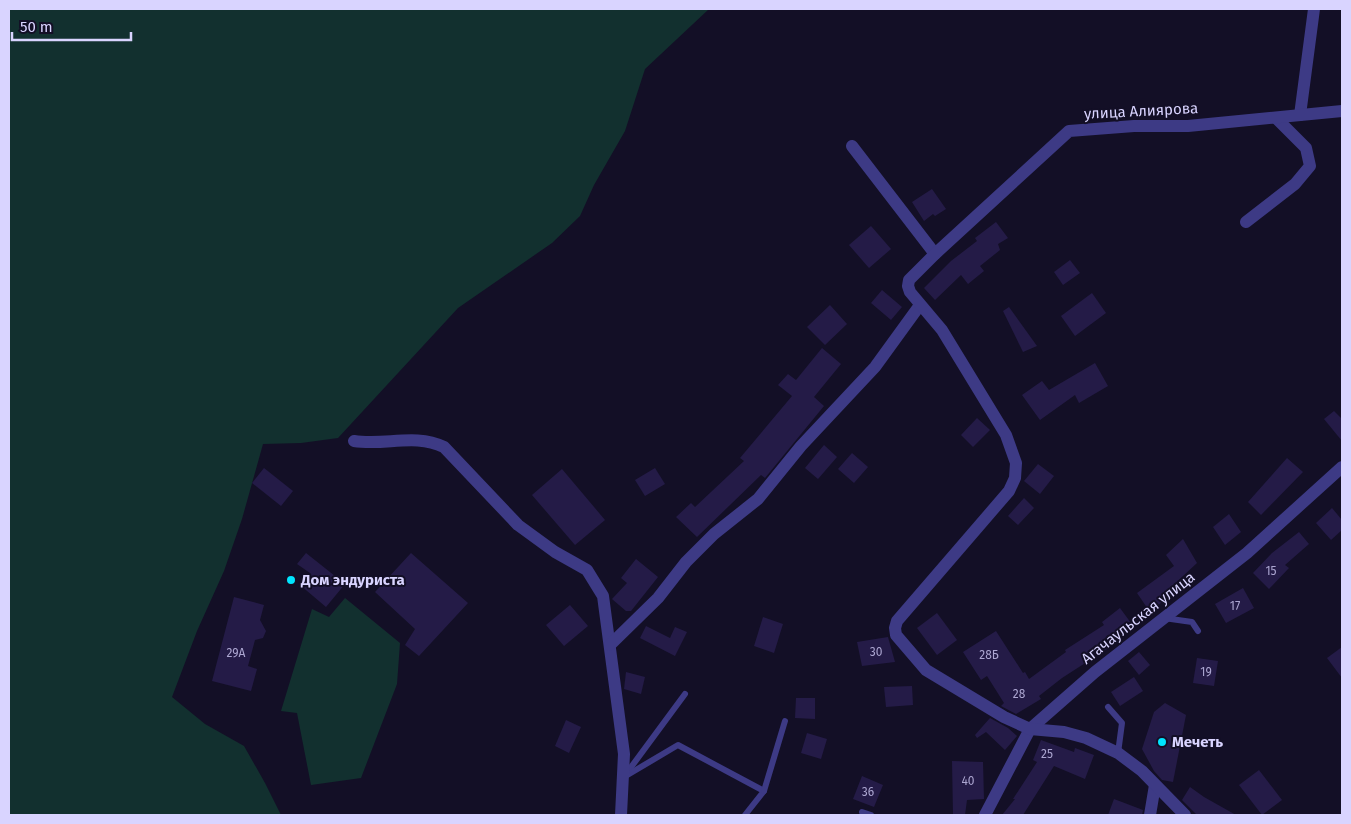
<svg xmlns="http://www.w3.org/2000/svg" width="1351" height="824" viewBox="0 0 1351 824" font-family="'Fira Sans',sans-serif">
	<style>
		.green { fill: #12302f }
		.building { fill: #241b47 }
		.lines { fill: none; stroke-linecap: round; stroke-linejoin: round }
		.lane { stroke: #3d3a85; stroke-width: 6 }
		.street { stroke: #3d3a85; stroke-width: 12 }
		.poi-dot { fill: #00e5ff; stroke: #130f26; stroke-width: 2 }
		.labels { text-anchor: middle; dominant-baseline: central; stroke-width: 4; stroke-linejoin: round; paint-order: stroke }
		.number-label { font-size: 12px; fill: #aca6d1 }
		.street-label { font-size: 15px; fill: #d9d4ff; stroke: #130f26 }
		.poi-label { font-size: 15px; font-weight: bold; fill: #d9d4ff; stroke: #130f26; text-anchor: start }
	</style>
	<rect width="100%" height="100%" fill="#130f26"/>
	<g class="green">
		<polygon points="9,9 709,9 645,69 625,131 594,185 580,216 552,243 458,308 338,438 301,443 263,444 242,519 224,571 197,631 172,697 205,724 244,746 265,783 281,815 9,815"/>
		<polygon points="345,598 400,643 397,684 361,778 311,785 297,713 281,711 312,609 329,617"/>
	</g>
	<g class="building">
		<polygon points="932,189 946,209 935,216 933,214 924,221 912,202"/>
		<polygon points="996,222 1008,238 998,244 1000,250 980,266 984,271 968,284 961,275 935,300 924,288 951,261 977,241 975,238"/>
		<polygon points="871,226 891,249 869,268 849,245"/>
		<polygon points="1070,260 1080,273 1063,285 1054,272"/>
		<polygon points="882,290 902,307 891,320 871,303"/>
		<polygon points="1092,293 1106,313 1075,336 1061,316"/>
		<polygon points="830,305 847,324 825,345 807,327"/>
		<polygon points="1009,307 1037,346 1023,352 1003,311"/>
		<polygon points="822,348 841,364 814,397 824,406 765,478 761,475 697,537 676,517 691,503 695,507 744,461 740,458 792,396 778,385 788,374 796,380"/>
		<polygon points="1095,363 1108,386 1079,403 1075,395 1040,420 1022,395 1042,381 1049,390"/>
		<polygon points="1334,411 1342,419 1342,441 1324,419"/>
		<polygon points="977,418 990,430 973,447 961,435"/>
		<polygon points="824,445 837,457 818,479 805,468"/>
		<polygon points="852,453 868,467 854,483 838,469"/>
		<polygon points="1287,458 1303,472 1261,515 1248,502"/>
		<polygon points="1038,464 1054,476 1040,494 1024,481"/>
		<polygon points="264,468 293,491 281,506 252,483"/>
		<polygon points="655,468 665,484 645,496 635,480"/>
		<polygon points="562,469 605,520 575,545 532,495"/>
		<polygon points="1024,498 1034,508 1018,525 1008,516"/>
		<polygon points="1332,508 1342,520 1342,530 1331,540 1316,523"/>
		<polygon points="1229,514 1241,532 1225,545 1213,527"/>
		<polygon points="1299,532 1309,544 1285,565 1289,568 1269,589 1253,573 1272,553"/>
		<polygon points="1183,539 1197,563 1170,588 1173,593 1150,612 1137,593 1174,566 1166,555"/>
		<polygon points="306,553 345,584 326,607 300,585 310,573 297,564"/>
		<polygon points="411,553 468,603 419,656 405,645 415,629 375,592"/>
		<polygon points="636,559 658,577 631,611 626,611 612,599 627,583 621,578"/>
		<polygon points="1243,588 1254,608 1226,623 1215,604"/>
		<polygon points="234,597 264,605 260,620 266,631 263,638 255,640 248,666 257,669 251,691 212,681"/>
		<polygon points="570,605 588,626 564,646 546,625"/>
		<polygon points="1120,608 1131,623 1104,644 1107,649 1062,678 1039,696 1041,699 1016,714 1001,706 1004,703 987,676 981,680 963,652 996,631 1023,673 1025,672 1029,679 1066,652 1065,650 1104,625 1102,622"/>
		<polygon points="937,613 957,640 937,655 917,628"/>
		<polygon points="763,617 783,624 774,653 754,646"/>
		<polygon points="646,626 670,638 675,627 687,632 675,656 640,638"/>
		<polygon points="888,637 895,662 862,666 857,642"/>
		<polygon points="1342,647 1342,678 1327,658"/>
		<polygon points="1139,652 1150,665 1139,675 1128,661"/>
		<polygon points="1197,658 1218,661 1214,686 1193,683"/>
		<polygon points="626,672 645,677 641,694 624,689"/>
		<polygon points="1134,677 1143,691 1120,706 1111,692"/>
		<polygon points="912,686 913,705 886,707 884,687"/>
		<polygon points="796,698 815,698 815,719 795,718"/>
		<polygon points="1165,703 1186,715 1173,782 1162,780 1154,771 1142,749 1154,712"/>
		<polygon points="990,718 1008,728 1017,736 1005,750 986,732 977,738 975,735"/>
		<polygon points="566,720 581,727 569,753 555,746"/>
		<polygon points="807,733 827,739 821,759 801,753"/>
		<polygon points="1041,740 1074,752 1075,748 1094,755 1085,779 1054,766 1023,815 1002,815 1015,799 1013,799 1037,762 1033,760"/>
		<polygon points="952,761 983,762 984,799 967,800 965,815 953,815"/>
		<polygon points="1259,770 1282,800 1262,815 1239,785"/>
		<polygon points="862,776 883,785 874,807 853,799"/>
		<polygon points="1190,787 1204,797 1236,815 1197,815 1182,800"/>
		<polygon points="1114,799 1143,810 1142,815 1108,815"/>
	</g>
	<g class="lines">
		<g class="lane">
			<polyline points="1164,618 1192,622 1198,631"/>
			<polyline points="1108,707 1122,723 1118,753"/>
			<polyline points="626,774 685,694"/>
			<polyline points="624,777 678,745 764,791 745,815"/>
			<polyline points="764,791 785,721"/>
			<polyline points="862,812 871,815"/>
		</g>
		<g class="street">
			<polyline points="1300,115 1314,9"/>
			<polyline points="852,146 935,254"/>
			<polyline points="1246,222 1295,184 1310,166 1306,148 1276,118"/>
			<path d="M354,441C385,446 415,433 444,447L518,525L555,552L587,570L603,596L624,754L621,815"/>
			<polyline points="610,645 658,598 686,562 714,534 758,499 801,446 875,367 920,305"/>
			<polyline points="985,815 1030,729 1095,672 1247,553 1342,467"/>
			<polyline points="1150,815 1155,785"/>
			<polyline points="1185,815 1142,771 1118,753 1086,738 1064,732 1030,729 1004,717 926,670 896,635 895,628 897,621 1009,491 1015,478 1016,463 1006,435 942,330 910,292 908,286 909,280 935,254 1069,131 1134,126 1188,126 1342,111"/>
		</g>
	</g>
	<g class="poi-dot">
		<circle cx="291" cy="580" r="5"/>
		<circle cx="1162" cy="742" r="5"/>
	</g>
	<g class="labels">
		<g class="number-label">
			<text x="1271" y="571">15</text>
			<text x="1235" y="606">17</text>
			<text x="876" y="652">30</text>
			<text x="236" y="653">29А</text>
			<text x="989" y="655">28Б</text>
			<text x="1206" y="672">19</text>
			<text x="1019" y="694">28</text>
			<text x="1047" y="754">25</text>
			<text x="968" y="781">40</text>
			<text x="868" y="792">36</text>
		</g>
		<g class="street-label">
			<text transform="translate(1141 111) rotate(-3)">улица Алиярова</text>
			<text transform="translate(1138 618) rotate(-38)">Агачаульская улица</text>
		</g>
		<g class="poi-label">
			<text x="301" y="580">Дом эндуриста</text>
			<text x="1172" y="742">Мечеть</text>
		</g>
	</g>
	<rect width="1351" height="824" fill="none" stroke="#d9d4ff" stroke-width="20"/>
	<path d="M12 32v8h119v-8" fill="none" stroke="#d9d4ff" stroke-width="2.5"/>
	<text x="20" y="32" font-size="15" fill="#d9d4ff" stroke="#130f26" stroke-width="4" paint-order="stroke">50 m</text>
</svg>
